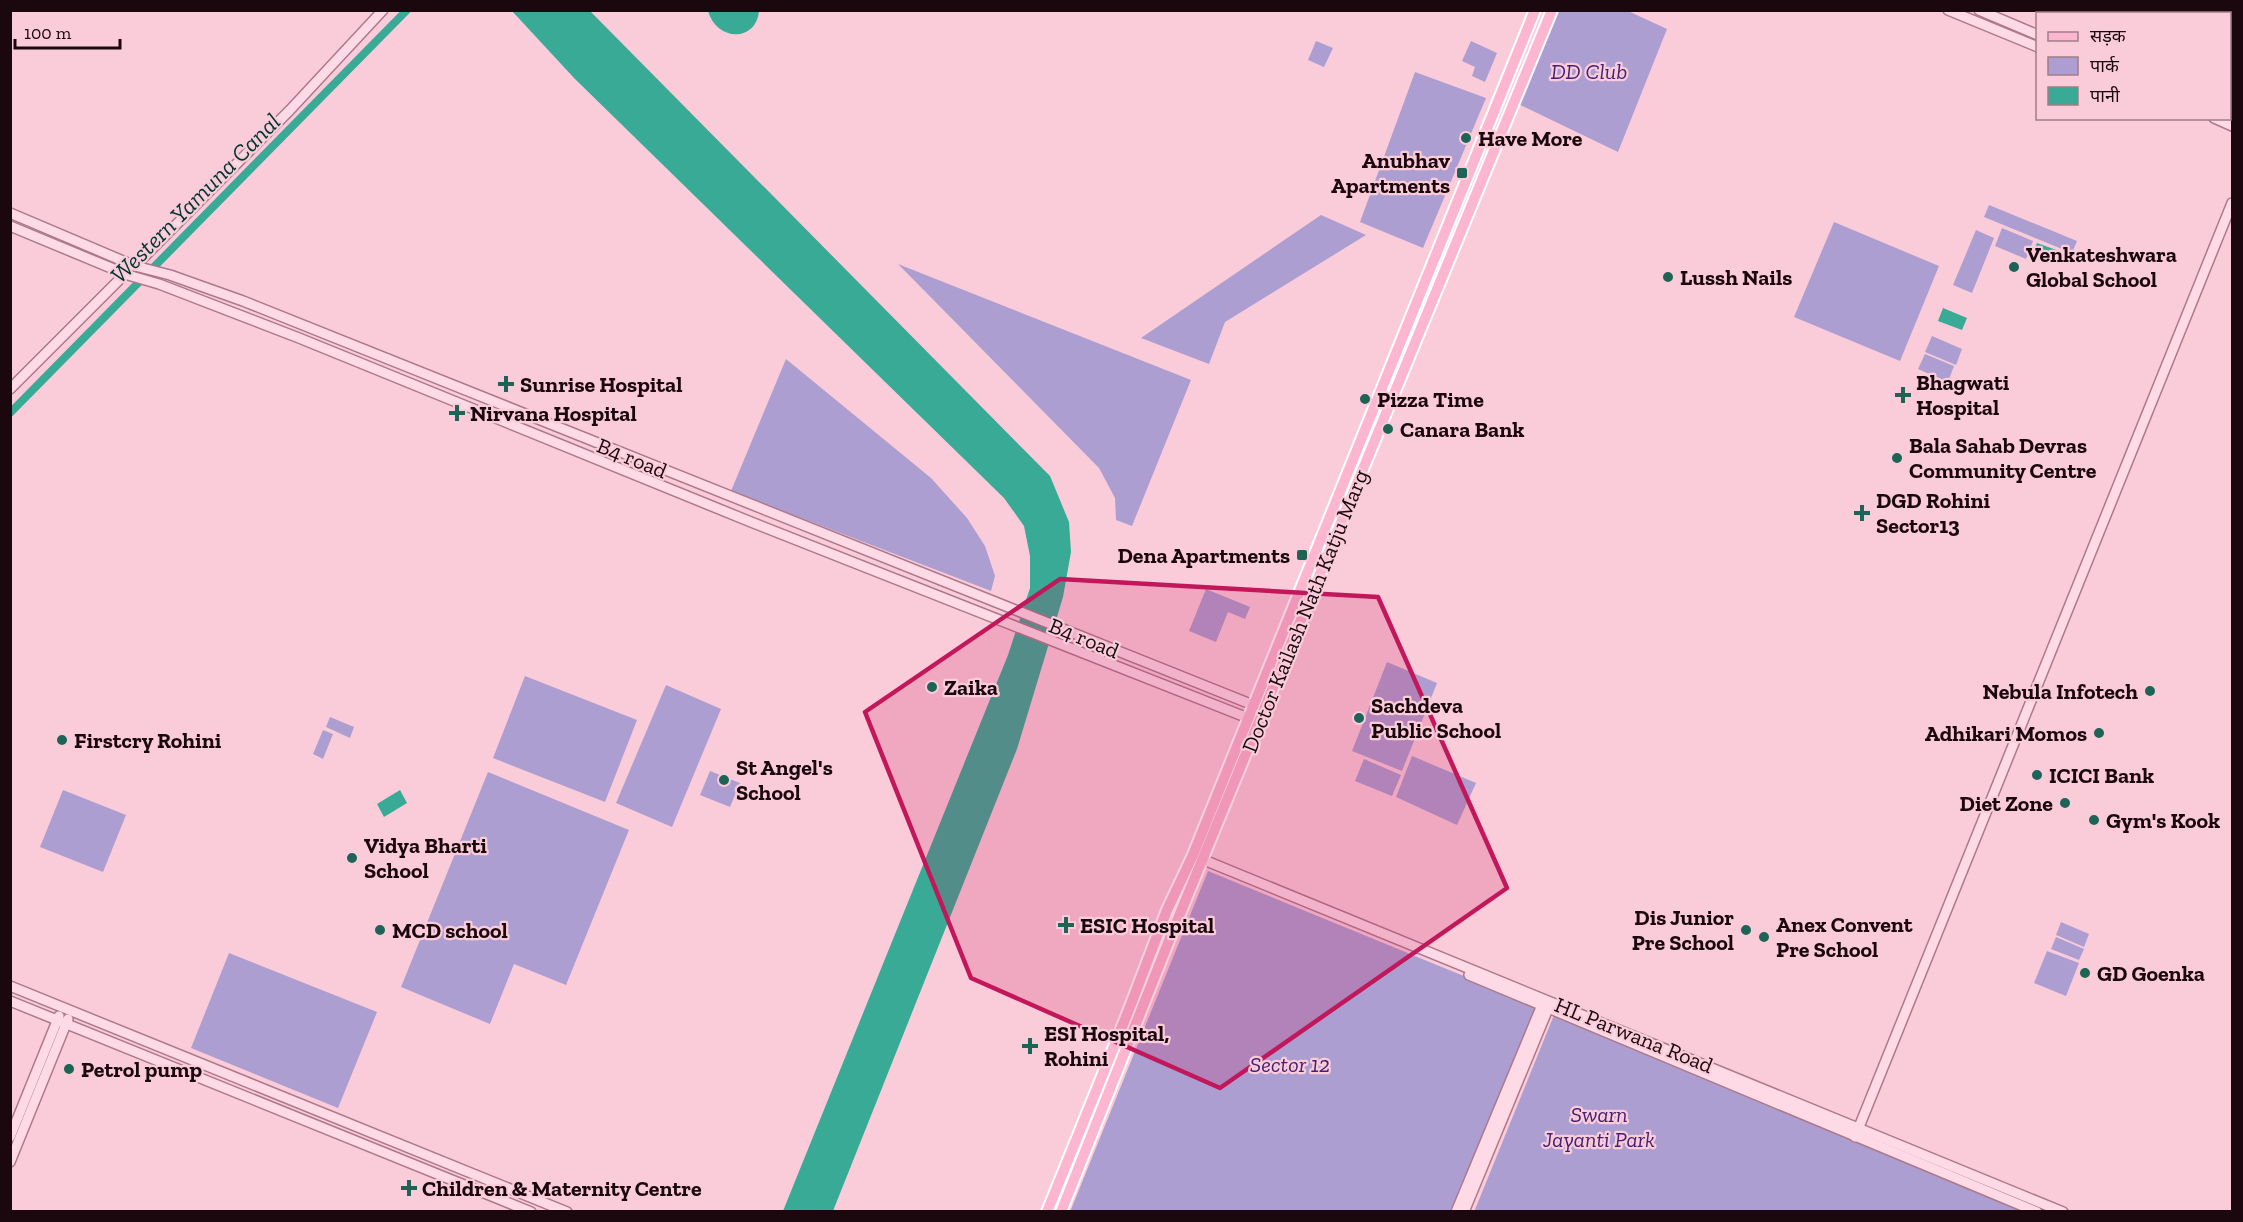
<svg xmlns="http://www.w3.org/2000/svg" width="2243" height="1222" viewBox="0 0 2243 1222" font-family="'Zilla Slab','Noto Sans Devanagari',serif">
	<style>
		.green { fill: #ad9ed1 }
		.water { fill: #38aa95 }
		.lines { fill: none; stroke-linecap: round; stroke-linejoin: round }
		.canal { stroke: #38aa95; stroke-width: 8 }
		.secondary-casing { stroke: #ad798a; stroke-width: 12 }
		.primary-casing { stroke: #fff; stroke-width: 14 }
		.secondary { stroke: #fedae7; stroke-width: 9 }
		.primary { stroke: #fcb6cf; stroke-width: 10 }
		.marked { fill: #c2185b; fill-opacity: 0.2; stroke: #c2185b; stroke-width: 4.5; stroke-linejoin: round }
		.poi-dot { fill: #1d6356; stroke: #faccda; stroke-width: 2 }
		.labels { text-anchor: middle; dominant-baseline: central; stroke-width: 4.5; stroke-linejoin: round; paint-order: stroke }
		.park-label { font-size: 22px; font-style: italic; fill: #432074; stroke: #faccda }
		.poi-label { font-size: 22px; font-weight: bold; fill: #1a080e; stroke: #faccda; text-anchor: start }
		.street-label { font-size: 22px; fill: #1a080e; stroke: #faccda }
		.water-label { font-size: 24px; font-style: italic; fill: #00342c; stroke: #faccda }
	</style>
	<rect width="100%" height="100%" fill="#faccda"/>
	<g class="green">
		<polygon points="1552,11 1628,11 1667,29 1618,152 1514,102"/>
		<polygon points="1316,41 1333,48 1324,67 1308,60"/>
		<polygon points="1471,41 1497,53 1485,82 1472,76 1475,67 1462,61"/>
		<polygon points="1415,72 1486,98 1423,248 1360,222"/>
		<polygon points="1989,205 2077,241 2072,253 1984,217"/>
		<polygon points="1321,215 1366,235 1225,322 1209,364 1141,338"/>
		<polygon points="1834,222 1939,266 1900,361 1794,317"/>
		<polygon points="2002,228 2033,241 2026,259 1995,246"/>
		<polygon points="1976,230 1994,238 1972,293 1953,285"/>
		<polygon points="898,264 1191,380 1132,526 1116,520 1115,498 1099,468"/>
		<polygon points="1932,336 1962,349 1956,365 1925,352"/>
		<polygon points="1925,354 1954,366 1948,382 1918,369"/>
		<polygon points="786,359 931,478 967,518 985,546 995,576 991,591 731,491"/>
		<polygon points="1206,589 1250,607 1245,619 1228,612 1216,642 1189,631"/>
		<polygon points="1387,662 1437,683 1402,771 1352,751"/>
		<polygon points="525,676 637,720 605,802 493,758"/>
		<polygon points="666,685 721,709 672,827 616,803"/>
		<polygon points="330,717 354,727 350,738 326,727"/>
		<polygon points="323,730 333,734 323,759 313,754"/>
		<polygon points="1412,756 1476,783 1457,825 1396,797"/>
		<polygon points="1364,759 1401,775 1392,796 1355,781"/>
		<polygon points="710,771 740,783 730,807 700,795"/>
		<polygon points="488,772 629,830 566,985 514,964 490,1024 401,987"/>
		<polygon points="63,790 126,815 103,872 40,847"/>
		<polygon points="1208,871 1537,1006 1454,1211 1070,1212"/>
		<polygon points="2061,922 2089,934 2084,947 2056,935"/>
		<polygon points="2056,937 2084,949 2079,960 2051,949"/>
		<polygon points="2047,951 2079,963 2066,996 2034,983"/>
		<polygon points="229,953 377,1012 338,1108 191,1048"/>
		<polygon points="1554,1015 2029,1212 1474,1212"/>
	</g>
	<g class="water">
		<polygon points="512,11 590,11 1050,476 1069,522 1071,552 1063,597 1017,749 833,1211 783,1211 1008,655 1030,588 1030,556 1024,526 1004,498 575,79"/>
		<path d="M708,11V10L759,11C756,42 717,42 708,11Z"/>
		<polygon points="2037,243 2062,252 2057,264 2032,254"/>
		<polygon points="1943,308 1967,318 1962,330 1938,321"/>
		<polygon points="400,790 407,803 384,817 377,804"/>
	</g>
	<g class="lines">
		<polyline class="canal" points="10,413 407,10"/>
		<defs>
			<g id="secondary">
				<polyline points="1948,10 2038,47"/>
				<polyline points="1979,10 2038,35"/>
				<polyline points="2230,113 2232,114"/>
				<polyline points="2214,118 2232,126"/>
				<polyline points="10,213 135,266 170,275 243,301 1253,705"/>
				<polyline points="10,226 128,275 159,284 299,338 751,522 1248,718"/>
				<polyline points="135,266 290,110 383,10"/>
				<polyline points="10,389 125,274"/>
				<polyline points="1204,860 2063,1212"/>
				<polyline points="1469,975 2037,1212"/>
				<polyline points="10,986 567,1212"/>
				<polyline points="10,1001 531,1212"/>
				<polyline points="10,1137 59,1016"/>
				<polyline points="1855,1137 2232,203"/>
				<polyline points="10,1162 68,1019"/>
				<polyline points="1456,1212 1544,1000"/>
				<polyline points="1464,1212 1550,1004"/>
			</g>
			<g id="primary">
				<polyline points="1047,1212 1128,1012 1167,910 1193,855 1535,10"/>
				<polyline points="1061,1212 1170,938 1552,10"/>
			</g>
		</defs>
		<use href="#secondary" class="secondary-casing"/>
		<use href="#primary" class="primary-casing"/>
		<use href="#secondary" class="secondary"/>
		<use href="#primary" class="primary"/>
	</g>
	<path class="marked" d="M1060,579L1378,597L1507,888L1220,1088L971,978L865,712Z"/>
	<g class="poi-dot">
		<circle cx="1466" cy="138" r="6"/>
		<rect x="1456" y="167" width="12" height="12" rx="3"/>
		<circle cx="2014" cy="267" r="6"/>
		<circle cx="1668" cy="277" r="6"/>
		<path d="M503 375h6v6h6v6h-6v6h-6v-6h-6v-6h6z"/>
		<path d="M1900 386h6v6h6v6h-6v6h-6v-6h-6v-6h6z"/>
		<circle cx="1365" cy="399" r="6"/>
		<path d="M454 404h6v6h6v6h-6v6h-6v-6h-6v-6h6z"/>
		<circle cx="1388" cy="429" r="6"/>
		<circle cx="1897" cy="458" r="6"/>
		<path d="M1859 504h6v6h6v6h-6v6h-6v-6h-6v-6h6z"/>
		<rect x="1296" y="549" width="12" height="12" rx="3"/>
		<circle cx="932" cy="687" r="6"/>
		<circle cx="2150" cy="691" r="6"/>
		<circle cx="1359" cy="718" r="6"/>
		<circle cx="2099" cy="733" r="6"/>
		<circle cx="62" cy="740" r="6"/>
		<circle cx="2037" cy="775" r="6"/>
		<circle cx="724" cy="780" r="6"/>
		<circle cx="2065" cy="803" r="6"/>
		<circle cx="2094" cy="820" r="6"/>
		<circle cx="352" cy="858" r="6"/>
		<path d="M1063 916h6v6h6v6h-6v6h-6v-6h-6v-6h6z"/>
		<circle cx="380" cy="930" r="6"/>
		<circle cx="1746" cy="930" r="6"/>
		<circle cx="1764" cy="937" r="6"/>
		<circle cx="2085" cy="973" r="6"/>
		<path d="M1027 1037h6v6h6v6h-6v6h-6v-6h-6v-6h6z"/>
		<circle cx="69" cy="1069" r="6"/>
		<path d="M406 1179h6v6h6v6h-6v6h-6v-6h-6v-6h6z"/>
	</g>
	<g class="labels">
		<g class="park-label">
			<text x="1589" y="71">DD Club</text>
			<text x="1290" y="1064">Sector 12</text>
			<text x="1599" y="1114">Swarn<tspan x="1599" dy="25">Jayanti Park</tspan></text>
		</g>
		<g class="poi-label">
			<text x="1478" y="138">Have More</text>
			<text x="1450" y="160" text-anchor="end">Anubhav<tspan x="1450" dy="25">Apartments</tspan></text>
			<text x="2026" y="254">Venkateshwara<tspan x="2026" dy="25">Global School</tspan></text>
			<text x="1680" y="277">Lussh Nails</text>
			<text x="1916" y="382">Bhagwati<tspan x="1916" dy="25">Hospital</tspan></text>
			<text x="520" y="384">Sunrise Hospital</text>
			<text x="1377" y="399">Pizza Time</text>
			<text x="470" y="413">Nirvana Hospital</text>
			<text x="1400" y="429">Canara Bank</text>
			<text x="1909" y="445">Bala Sahab Devras<tspan x="1909" dy="25">Community Centre</tspan></text>
			<text x="1876" y="500">DGD Rohini<tspan x="1876" dy="25">Sector13</tspan></text>
			<text x="1290" y="555" text-anchor="end">Dena Apartments</text>
			<text x="944" y="687">Zaika</text>
			<text x="2138" y="691" text-anchor="end">Nebula Infotech</text>
			<text x="1371" y="705">Sachdeva<tspan x="1371" dy="25">Public School</tspan></text>
			<text x="2087" y="733" text-anchor="end">Adhikari Momos</text>
			<text x="74" y="740">Firstcry Rohini</text>
			<text x="736" y="767">St Angel's<tspan x="736" dy="25">School</tspan></text>
			<text x="2049" y="775">ICICI Bank</text>
			<text x="2053" y="803" text-anchor="end">Diet Zone</text>
			<text x="2106" y="820">Gym's Kook</text>
			<text x="364" y="845">Vidya Bharti<tspan x="364" dy="25">School</tspan></text>
			<text x="1734" y="917" text-anchor="end">Dis Junior<tspan x="1734" dy="25">Pre School</tspan></text>
			<text x="1776" y="924">Anex Convent<tspan x="1776" dy="25">Pre School</tspan></text>
			<text x="1080" y="925">ESIC Hospital</text>
			<text x="392" y="930">MCD school</text>
			<text x="2097" y="973">GD Goenka</text>
			<text x="1044" y="1033">ESI Hospital,<tspan x="1044" dy="25">Rohini</tspan></text>
			<text x="81" y="1069">Petrol pump</text>
			<text x="422" y="1188">Children &amp; Maternity Centre</text>
		</g>
		<g class="street-label">
			<text transform="translate(632 458) rotate(22)">B4 road</text>
			<text transform="translate(1305 611) rotate(-68)">Doctor Kailash Nath Katju Marg</text>
			<text transform="translate(1084 638) rotate(22)">B4 road</text>
			<text transform="translate(1634 1035) rotate(22)">HL Parwana Road</text>
		</g>
		<g class="water-label">
			<text transform="translate(195 198) rotate(-45)">Western Yamuna Canal</text>
		</g>
	</g>
	<rect width="2243" height="1222" fill="none" stroke="#1a080e" stroke-width="24"/>
	<rect x="2036" y="12" width="195" height="108" fill="#faccda" stroke="#a07e88" stroke-width="1.5"/>
	<rect x="2048" y="32" width="30" height="9" fill="#fcb6cf" stroke="#a07e88" stroke-width="1.5"/>
	<text x="2090" y="42" font-size="18" fill="#1a080e">सड़क</text>
	<rect x="2048" y="57" width="30" height="18" fill="#ad9ed1" stroke="#a07e88" stroke-width="1.5"/>
	<text x="2090" y="72" font-size="18" fill="#1a080e">पार्क</text>
	<rect x="2048" y="87" width="30" height="18" fill="#38aa95" stroke="#a07e88" stroke-width="1.5"/>
	<text x="2090" y="102" font-size="18" fill="#1a080e">पानी</text>
	<path d="M15 39v9h105v-9" fill="none" stroke="#1a080e" stroke-width="3"/>
	<text x="24" y="39" font-size="18" fill="#1a080e" stroke="#faccda" stroke-width="4.5" paint-order="stroke">100 m</text>
</svg>
